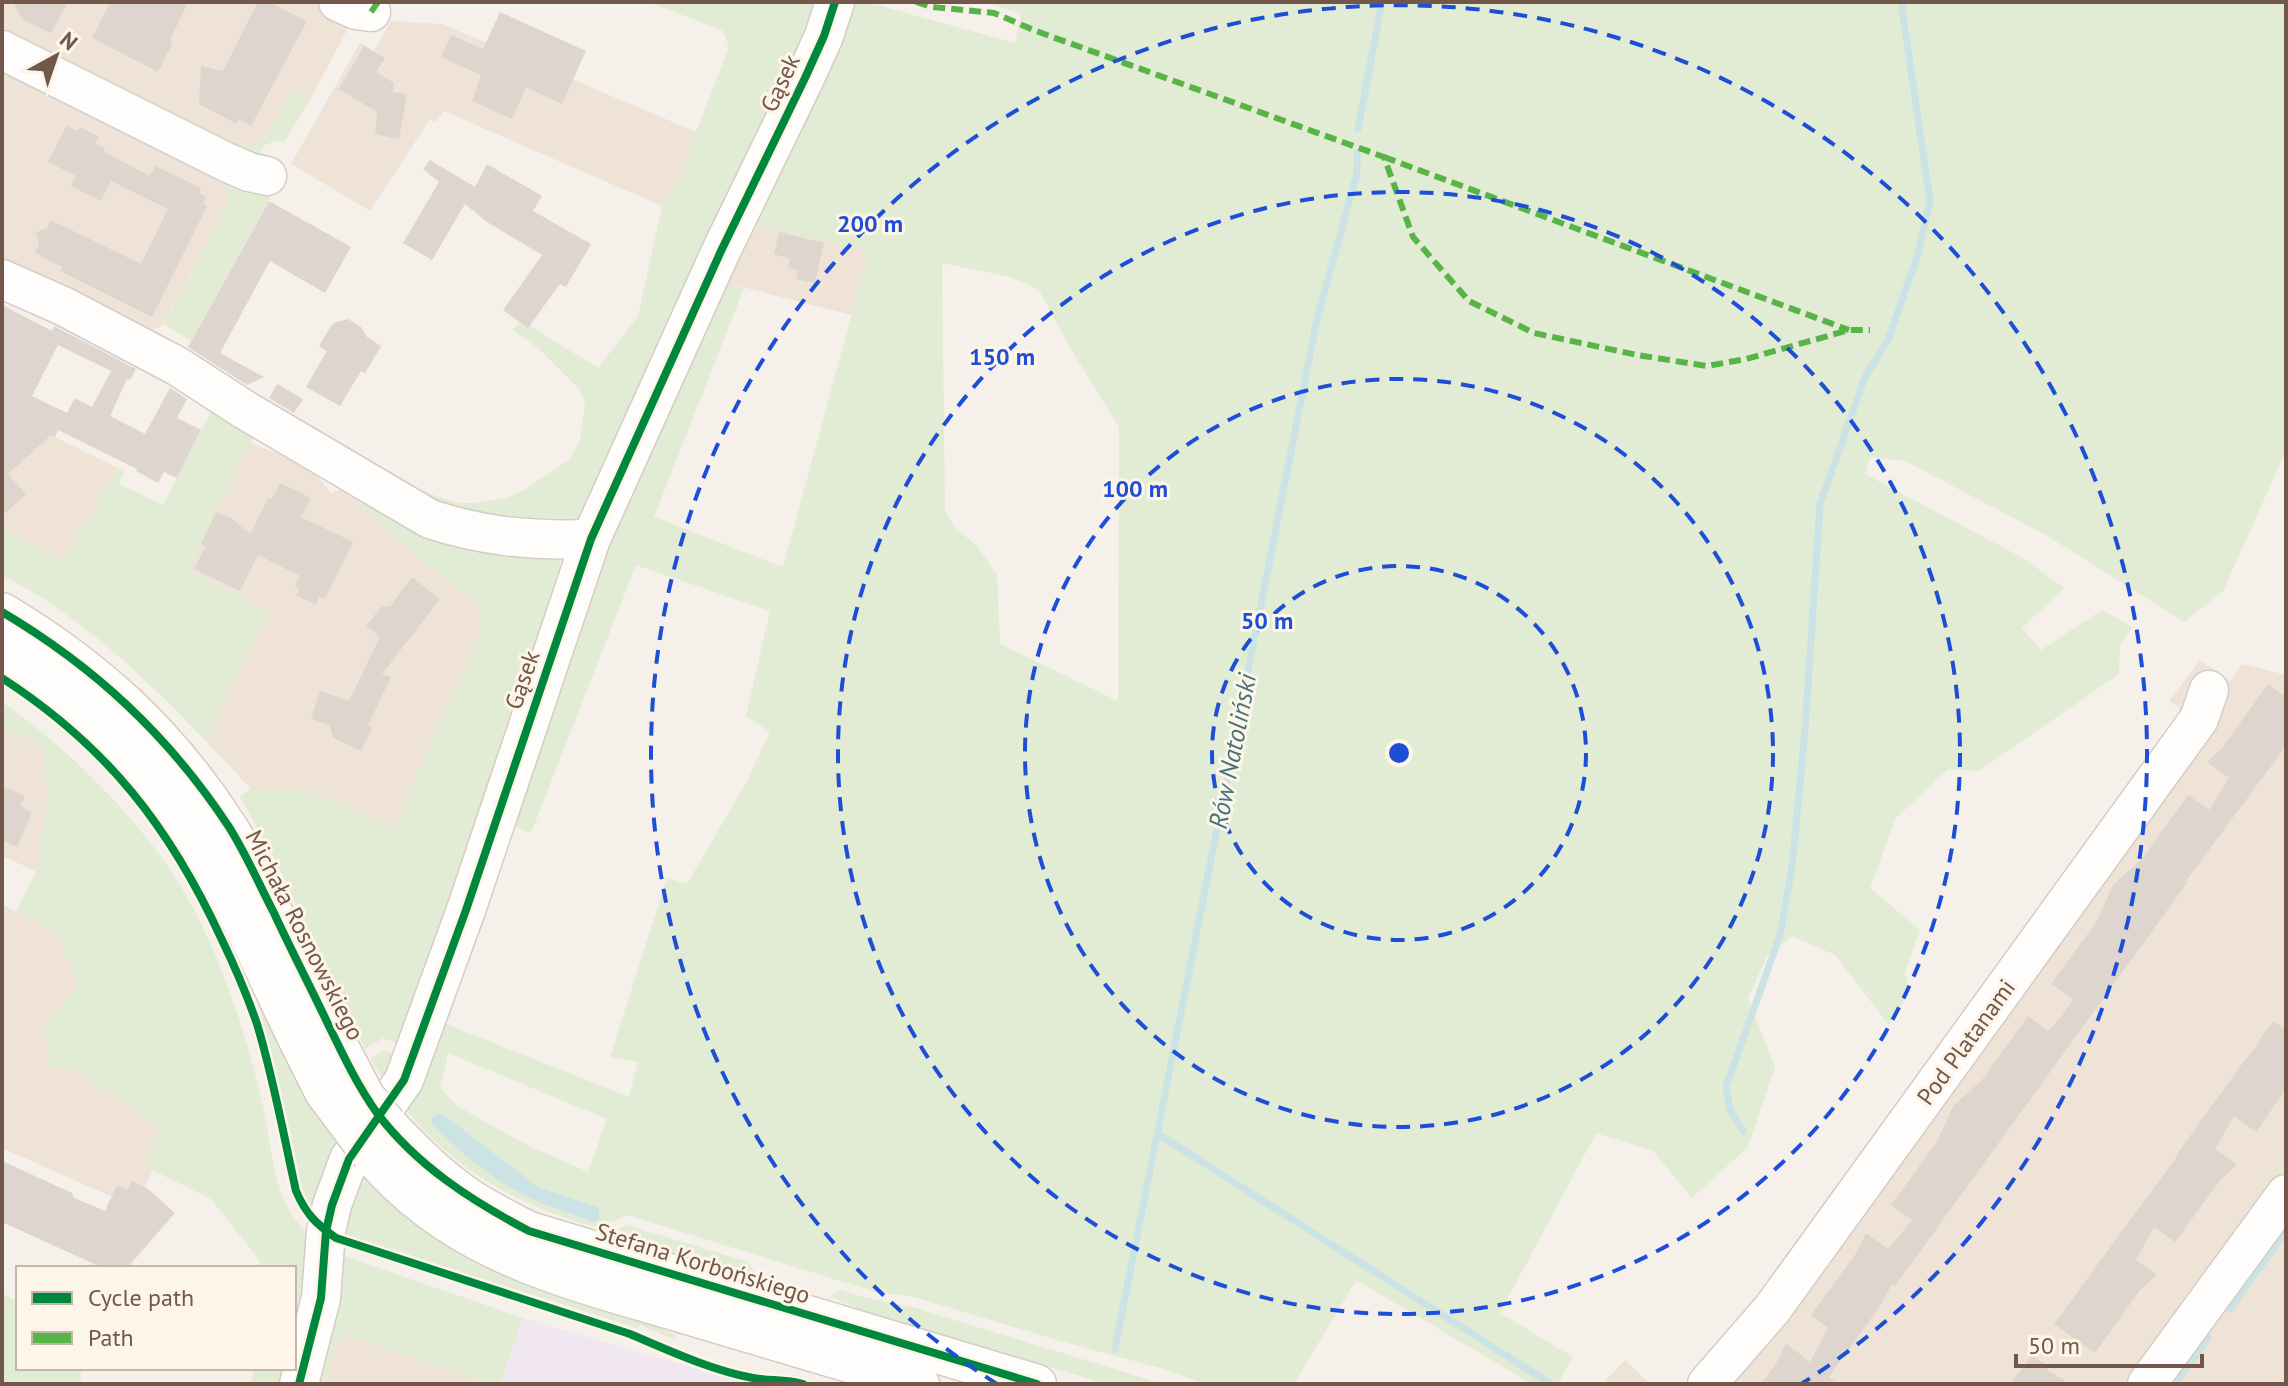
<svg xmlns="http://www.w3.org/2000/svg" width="2288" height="1386" viewBox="0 0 2288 1386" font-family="'PT Sans',sans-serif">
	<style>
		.residential { fill: #eee3d6 }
		.education { fill: #f1e7f1 }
		.green { fill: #e2ebd4; fill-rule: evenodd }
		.water { fill: #cbe3e5 }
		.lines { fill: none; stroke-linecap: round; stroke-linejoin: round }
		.stream { stroke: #cbe3e5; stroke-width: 7 }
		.building { fill: #ded6ce; fill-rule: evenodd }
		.minor-casing { stroke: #d4cdc7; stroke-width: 41 }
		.minor { stroke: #fefdfc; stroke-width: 38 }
		.minor-bridge-casing { stroke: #d4cdc7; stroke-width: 41; stroke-linecap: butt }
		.minor-bridge { stroke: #fefdfc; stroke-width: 38 }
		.quiet { stroke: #59b447; stroke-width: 6; stroke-dasharray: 12 6; stroke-linecap: butt }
		.cycleway-casing { stroke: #fef5e9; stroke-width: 13 }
		.cycleway { stroke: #00873e; stroke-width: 8 }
		.ring { fill: none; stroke: #1d4ed8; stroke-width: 4; stroke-dasharray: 14 10 }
		.labels { text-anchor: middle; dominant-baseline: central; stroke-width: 6; stroke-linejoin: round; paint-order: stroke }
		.street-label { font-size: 24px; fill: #71584a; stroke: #fef5e9 }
		.water-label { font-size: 26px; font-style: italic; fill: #43747d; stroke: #fef5e9 }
		.centre { fill: #1d4ed8; stroke: #fef5e9; stroke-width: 4 }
		.ring-label { font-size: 24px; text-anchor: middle; font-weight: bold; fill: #1d4ed8; stroke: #fef5e9; stroke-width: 6; stroke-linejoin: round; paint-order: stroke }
	</style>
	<rect width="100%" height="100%" fill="#f5f0e9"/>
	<g class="residential">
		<polygon points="2,2 313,2 344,16 349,26 310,100 291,90 263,140 239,149 2,29"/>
		<polygon points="391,21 442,24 696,132 685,168 662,206 444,111 435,122 430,119 370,211 291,164 360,43 374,51"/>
		<polygon points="2,71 224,183 230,201 162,326 143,333 2,262"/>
		<polygon points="745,223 870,251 851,315 719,281"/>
		<polygon points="2,411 118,468 64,561 2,528"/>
		<polygon points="280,439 310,468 331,493 343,489 375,519 380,526 451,583 474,602 479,609 482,630 394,827 304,790 251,789 206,741 269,612 188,569 250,443 273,452"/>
		<polygon points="2200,660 2230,681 2242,664 2286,675 2286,1384 1696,1384 2182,727 2179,708 2169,701"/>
		<polygon points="2,730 41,742 48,799 36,871 2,856"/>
		<polygon points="2,904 59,935 77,984 42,1033 50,1048 51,1057 50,1068 68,1067 124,1101 161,1130 144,1165 153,1170 135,1207 2,1148"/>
		<polygon points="341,1333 489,1384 323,1384"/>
		<polygon points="1625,1360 1650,1384 1609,1384 1605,1381"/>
	</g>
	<polygon class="education" points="523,1318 747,1384 500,1384"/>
	<g class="green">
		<polygon points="649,2 828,2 579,524 488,530 369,470 439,497 458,503 478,503 506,498 523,491 570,459 580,440 585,403 580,390 538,348 513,330 519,322 528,328 530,326 598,368 638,316 662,206 685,168 696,132 729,47 723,31"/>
		<path d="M845,2H866L1015,43L1021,14L986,2H2286V451L2223,591L2184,622L2046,535L1905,461L1870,457L1865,474L2023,558L2064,588L2022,628L2041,650L2102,610L2133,627L2120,644L2119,674L1979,771L1948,769L1896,818L1870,888L1920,930L1905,972L1909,992L1889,1025L1835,955L1792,936L1767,956L1748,998L1775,1067L1748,1147L1692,1198L1653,1151L1596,1133L1500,1313L1573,1357L1558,1384H1532L1356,1280L1294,1384H1205L1160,1368L1064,1342L914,1297L876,1292L627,1215L599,1228C515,1204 460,1174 403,1107L436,1020L629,1097L638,1062L610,1057L667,878L687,884L746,783L770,732L746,716L770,611L636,565L531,833L507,824L598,563L719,281L744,288L654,517L783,567L869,251L745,223ZM942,263L1011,277L1039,290L1072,351L1119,427L1118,701L1000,644L997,575L977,546L954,527L945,510ZM448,1053L607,1119L588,1172L527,1145L457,1106L440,1087Z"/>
		<polygon points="291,90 310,100 284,143 278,140 265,145 257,158 239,149 263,140"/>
		<polygon points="239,182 270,198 191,341 164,324 230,201 224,183 236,189"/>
		<path d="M214,406L255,434L188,569L269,612L206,741C144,677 82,616 2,575V528L64,560L118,468L124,472L119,484L163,505Z"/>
		<polygon points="343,489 554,545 566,582 407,1047 383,1038 365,1049 276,862 240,797 251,789 304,790 394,826 482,630 479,609 474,602 380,526 375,519"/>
		<path d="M2,702C62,744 118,799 162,858C202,913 228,981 247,1045C252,1062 257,1080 261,1098C269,1131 271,1166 283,1198C290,1216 302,1228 315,1241L294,1353V1268H264L254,1253L211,1199L144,1166L160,1129L124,1101L68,1067L49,1068C52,1054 49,1046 41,1033L77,984L59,935L16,911L36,871L48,799L41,742L2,730Z"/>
		<path d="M261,1009C284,1058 310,1104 341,1150L314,1206H310L299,1186L272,1063L258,1012Z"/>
		<polygon points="385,1050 403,1056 388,1086 370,1059"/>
		<polygon points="2286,1157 2286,1175 2259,1212 2253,1213 2248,1209"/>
		<path d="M355,1166C392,1207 436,1244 485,1268C522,1287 564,1291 603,1304C628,1312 653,1325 677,1336L675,1340L640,1325L637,1328L341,1234Z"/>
		<polygon points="626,1225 748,1262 755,1273 685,1264 602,1239"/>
		<polygon points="335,1253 523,1318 500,1384 489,1384 342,1333 323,1384 311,1384"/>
		<polygon points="841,1290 864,1297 916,1308 1163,1384 1107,1384 909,1325 905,1329 829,1296"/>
		<polygon points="2,1293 18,1302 18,1368 82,1368 80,1384 2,1384"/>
		<polygon points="255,1368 289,1368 284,1384 250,1384"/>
	</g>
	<path class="water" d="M438,1113L444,1115L538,1187L599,1208V1218L594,1222C571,1213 546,1206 524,1195C489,1178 458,1150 431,1123L433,1117Z"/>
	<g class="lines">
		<g class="stream">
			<polyline points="1358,129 1382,2"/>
			<polyline points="1743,1131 1730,1110 1726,1087 1780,935 1792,868 1805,730 1820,504 1865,377 1888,340 1918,254 1930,201 1901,2"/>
			<polyline points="1158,1134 1551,1384"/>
			<polyline points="2230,1309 2286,1231"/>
			<polyline points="1115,1349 1317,319 1357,173 1357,154"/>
			<polyline points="2175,1384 2208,1338"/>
		</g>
	</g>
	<g class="building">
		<polygon points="13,2 68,2 51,33 22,19"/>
		<polygon points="110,2 188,2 170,40 173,42 158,72 92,38"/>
		<polygon points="258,2 269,2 307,21 251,126 239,119 237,124 199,104 201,66 223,71"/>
		<polygon points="500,12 586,51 562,104 526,87 512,119 472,101 481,75 441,57 451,35 483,49"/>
		<polygon points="364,46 385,58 376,72 394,83 393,92 407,94 399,139 375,134 377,112 339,89"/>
		<polygon points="66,126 78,131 80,127 99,137 95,143 105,148 104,152 150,176 155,166 201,188 199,193 206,197 203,204 207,206 152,317 60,271 62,267 35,253 39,244 36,232 46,229 51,220 141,264 168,209 111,181 101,201 71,186 76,176 48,162"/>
		<polygon points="430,160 475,187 487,164 542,196 533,211 591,244 566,287 560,284 528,328 503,310 542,255 487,222 465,204 432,260 403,243 439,182 423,169"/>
		<polygon points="269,201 351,247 325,293 270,261 220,353 264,377 247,385 188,347"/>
		<polygon points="779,232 824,243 815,283 796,279 798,270 788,268 790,259 774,254"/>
		<path d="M2,305L52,331L54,326L136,369L130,380L127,379L110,416L145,434L170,388L187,399L177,418L201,430L177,478L164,472L158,483L136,471L137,469L58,430L55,437L51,435L8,474L26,494L2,516ZM58,345L111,371L92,407L75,398L67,413L32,396Z"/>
		<polygon points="348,319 361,327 367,337 381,346 365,373 361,371 340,406 306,387 327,351 319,346 333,323"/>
		<polygon points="277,384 303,399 294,413 269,398"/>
		<polygon points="280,483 311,498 301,517 353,542 325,599 319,597 316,605 296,595 299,589 295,586 300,576 258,555 240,591 194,569 206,546 201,544 216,512 231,518 250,534 268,498 272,499"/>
		<polygon points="412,577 440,599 382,674 391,677 368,725 372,728 361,751 333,738 330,725 311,719 320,691 349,701 380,637 366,626 381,607 390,606"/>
		<polygon points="2268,684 2286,697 2286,744 2281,753 2185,882 2187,883 1911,1264 1894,1286 1892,1284 1880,1306 1829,1377 1838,1384 1761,1384 1776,1364 1786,1343 1810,1362 1828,1328 1811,1315 1857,1252 1866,1233 1888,1249 1912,1220 1891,1205 1936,1143 1954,1105 1982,1080 2028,1016 2048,1031 2062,1016 2073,999 2051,984 2097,921 2113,885 2142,859 2188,795 2209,810 2229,778 2207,762 2222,748"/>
		<polygon points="2,786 25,796 20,806 32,812 17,847 4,841 2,845"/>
		<polygon points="2273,1021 2286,1030 2286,1089 2256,1132 2234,1116 2215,1149 2237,1165 2221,1179 2175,1242 2154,1227 2136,1260 2157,1275 2140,1290 2095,1353 2054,1324 2178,1155 2177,1154 2242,1064 2258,1044 2257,1043"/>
		<polygon points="2,1161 72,1193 74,1198 105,1211 117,1185 127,1190 132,1181 148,1189 175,1213 127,1268 103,1268 2,1222"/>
		<polygon points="2032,1355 2047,1366 2047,1370 2070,1384 2010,1384"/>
	</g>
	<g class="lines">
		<defs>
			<g id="minor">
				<polyline points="338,2 356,10 371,12"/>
				<polyline points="2,50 226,162 249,172 267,176"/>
				<path d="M2,279L63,306L177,366L245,410L430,519C484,537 535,541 591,539"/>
				<path d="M2,612C96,668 169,735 228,827C247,856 261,888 276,918C295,957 314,994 332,1033"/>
				<path d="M2,650C60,688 114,731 158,785C221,862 257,958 301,1046"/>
				<path d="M387,1124C412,1150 437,1176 468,1197C487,1210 508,1220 529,1231L1037,1384"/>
				<path d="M371,1155C454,1254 564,1278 681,1313C760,1337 841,1360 920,1384"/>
				<polyline points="299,1384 321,1298 326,1231 332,1205 349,1159 404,1080 466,910 591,539 721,251 805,78 824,36 835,2"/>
				<polyline points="1707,1384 1773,1308 2199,719 2209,690"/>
				<polyline points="2147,1384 2286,1194"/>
			</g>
		</defs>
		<use href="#minor" class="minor-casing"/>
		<use href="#minor" class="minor"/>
		<defs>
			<g id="minor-bridge">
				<polyline points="332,1033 365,1096 387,1124"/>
				<polyline points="301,1046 324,1092 371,1155"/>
			</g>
		</defs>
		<use href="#minor-bridge" class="minor-bridge-casing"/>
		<use href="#minor-bridge" class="minor-bridge"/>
		<g class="quiet">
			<polyline points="916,2 932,7 994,13 1036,31 1384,157 1413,237 1469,301 1534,333 1637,355 1707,366 1746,359 1849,330 1870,330"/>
			<polyline points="371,12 378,2"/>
			<polyline points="1384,157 1849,330"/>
		</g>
		<defs>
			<g id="cycleway">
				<path d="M2,612C95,667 169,736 229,827C246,854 259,884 274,913C291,950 310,986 327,1022C342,1053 357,1085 377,1113C417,1166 472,1201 529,1231L1037,1384"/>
				<path d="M2,678C107,746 170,827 222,940C235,967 247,995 257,1024C273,1076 284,1137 296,1191C306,1214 315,1223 336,1238L630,1334C670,1351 711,1370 753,1378C770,1381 786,1379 803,1384"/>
				<polyline points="299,1384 321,1298 326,1231 332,1205 349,1159 404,1080 466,910 591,539 721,251 805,78 824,36 835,2"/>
			</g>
		</defs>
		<use href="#cycleway" class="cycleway-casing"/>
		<use href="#cycleway" class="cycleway"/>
	</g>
	<g class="ring">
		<circle cx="1399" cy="753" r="187"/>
		<circle cx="1399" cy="753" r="374"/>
		<circle cx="1399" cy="753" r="561"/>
		<path d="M997 1384A748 748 0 1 1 1801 1384"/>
	</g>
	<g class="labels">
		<g class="street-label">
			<text transform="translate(780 83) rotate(-65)">Gąsek</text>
			<text transform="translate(522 680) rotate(-71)">Gąsek</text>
			<text transform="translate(305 935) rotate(63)">Michała Rosnowskiego</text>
			<text transform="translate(1966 1042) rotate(-54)">Pod Platanami</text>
			<text transform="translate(703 1263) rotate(17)">Stefana Korbońskiego</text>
		</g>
		<g class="water-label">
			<text transform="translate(1232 751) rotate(-79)">Rów Natoliński</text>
		</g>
	</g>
	<circle cx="1399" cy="753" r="12" class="centre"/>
	<g class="ring-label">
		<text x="870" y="232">200 m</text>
		<text x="1002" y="365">150 m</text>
		<text x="1135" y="497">100 m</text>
		<text x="1267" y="629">50 m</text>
	</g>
	<rect width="2288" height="1386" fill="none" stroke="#71584a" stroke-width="8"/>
	<rect x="16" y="1266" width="280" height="104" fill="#fef5e9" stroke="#c6b6a9" stroke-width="2"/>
	<rect x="32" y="1292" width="40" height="12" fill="#00873e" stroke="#c6b6a9" stroke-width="2"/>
	<text x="88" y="1306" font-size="24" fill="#71584a">Cycle path</text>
	<rect x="32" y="1332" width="40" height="12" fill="#59b447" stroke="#c6b6a9" stroke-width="2"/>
	<text x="88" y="1346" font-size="24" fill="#71584a">Path</text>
	<g transform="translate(56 56) rotate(40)" stroke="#fef5e9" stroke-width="6" paint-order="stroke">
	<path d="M0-6L14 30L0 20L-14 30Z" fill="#71584a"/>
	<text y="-12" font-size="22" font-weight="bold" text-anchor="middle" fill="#71584a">N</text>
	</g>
	<path d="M2016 1354v12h186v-12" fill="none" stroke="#71584a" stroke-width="4"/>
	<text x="2028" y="1354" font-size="24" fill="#71584a" stroke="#fef5e9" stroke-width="6" paint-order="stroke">50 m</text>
</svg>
